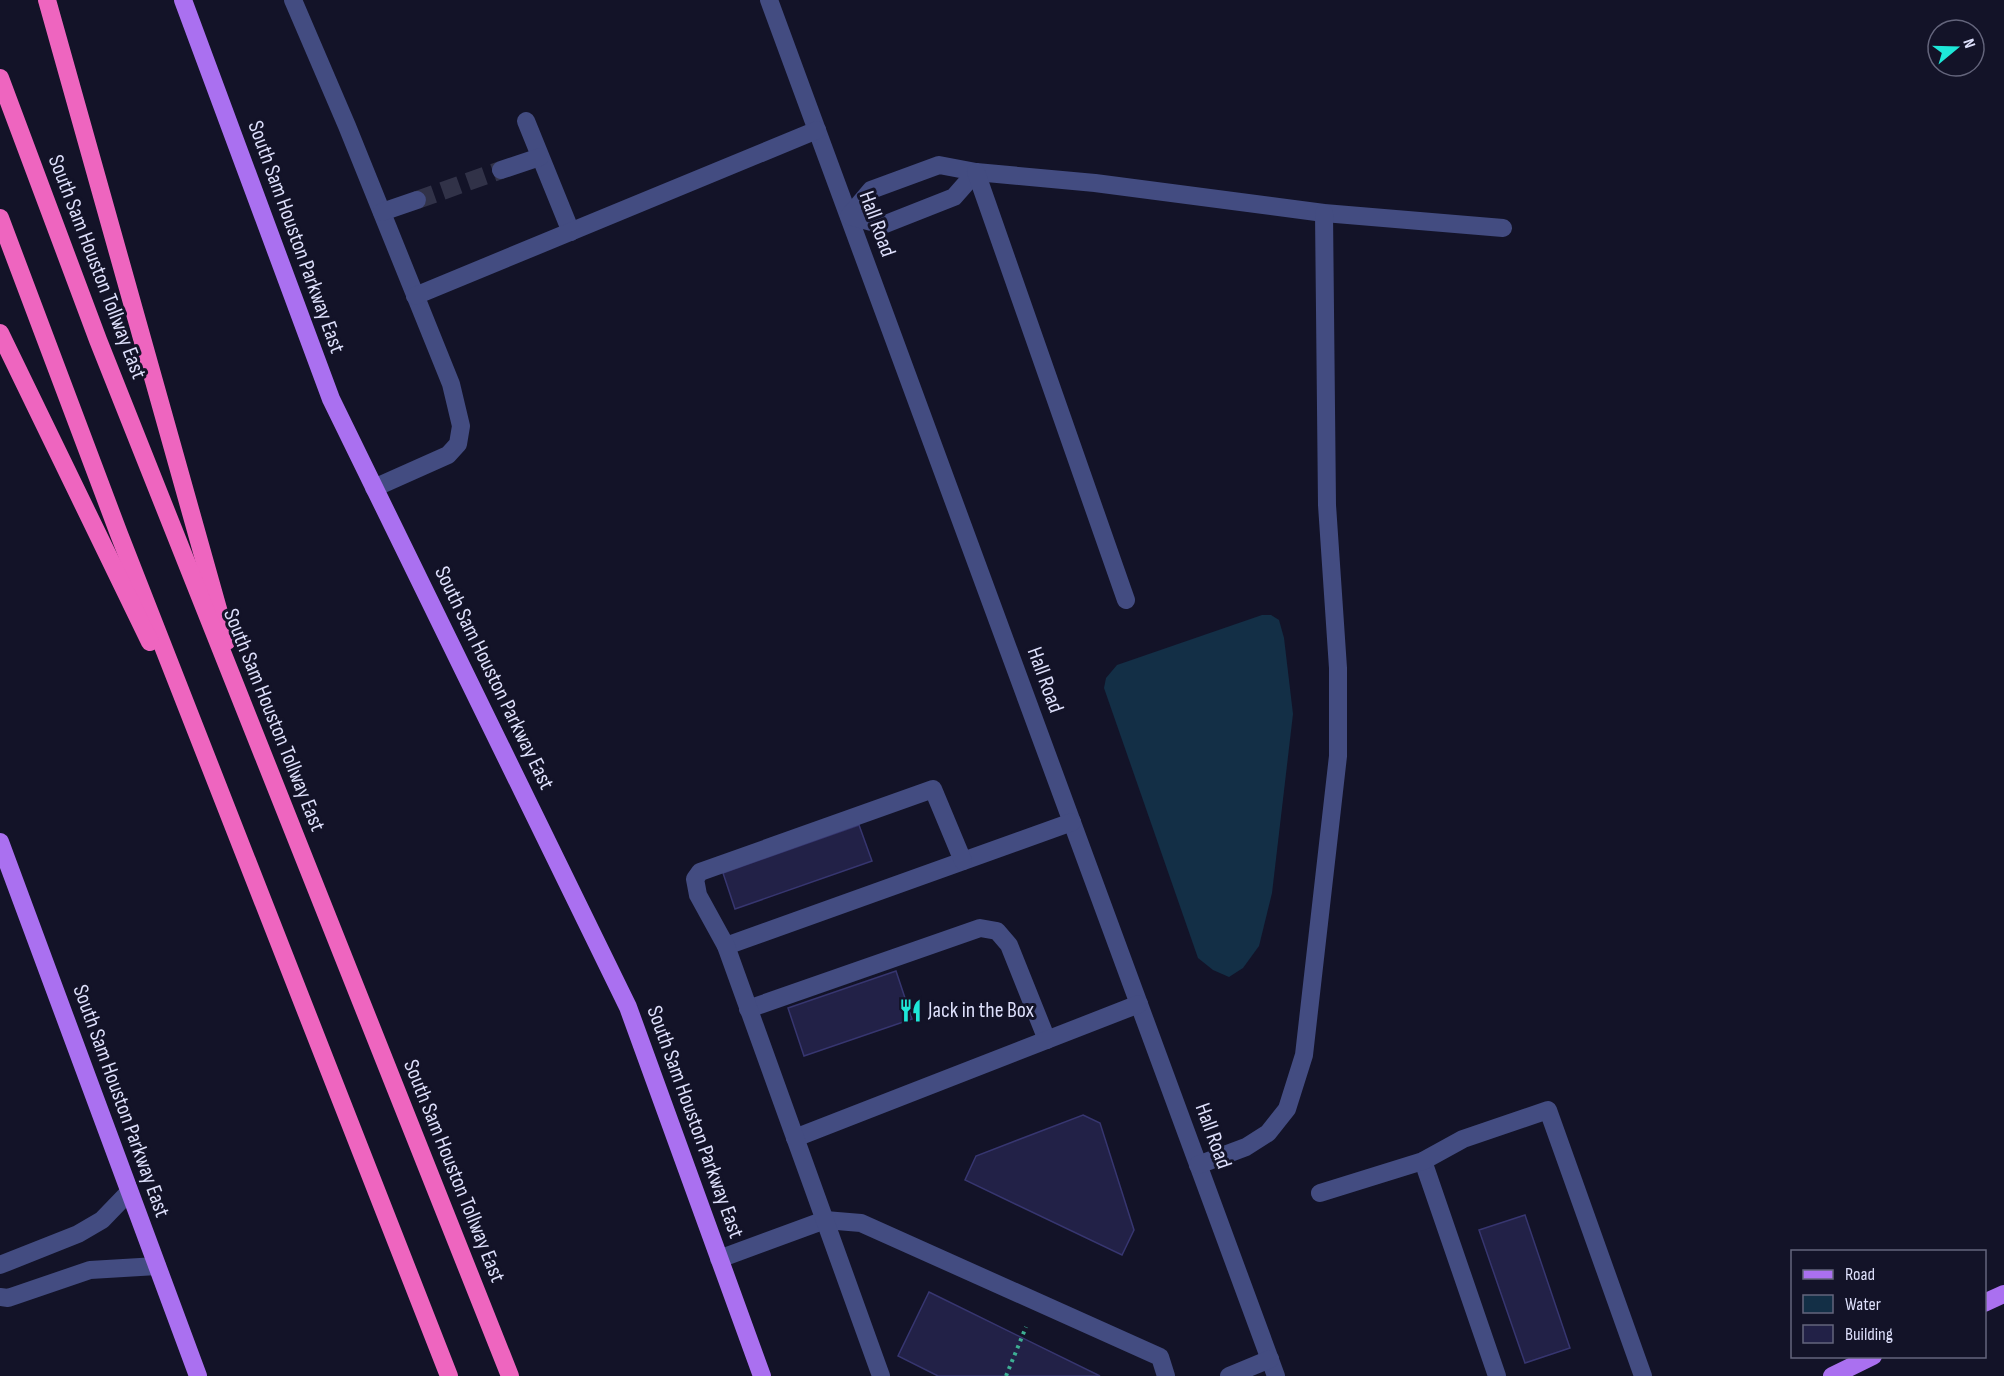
<svg xmlns="http://www.w3.org/2000/svg" width="2004" height="1376" viewBox="0 0 2004 1376" font-family="'Sofia Sans Condensed',sans-serif">
	<style>
		.water { fill: #132f46 }
		.building { fill: #222147; stroke: #373670; stroke-width: 1.5 }
		.lines { fill: none; stroke-linecap: round; stroke-linejoin: round }
		.minor-tunnel { stroke: #313248; stroke-width: 18; stroke-dasharray: 18 9; stroke-linecap: butt }
		.path { stroke: #3eaf94; stroke-width: 4; stroke-dasharray: 3 4.5; stroke-linecap: butt }
		.minor { stroke: #434c81; stroke-width: 18 }
		.major { stroke: #aa70f0; stroke-width: 18 }
		.highway { stroke: #ee65bf; stroke-width: 18 }
		.labels { text-anchor: middle; dominant-baseline: central; stroke-width: 6; stroke-linejoin: round; paint-order: stroke }
		.street-label { font-size: 22px; fill: #dddffb; stroke: #131328 }
		.poi-label { font-size: 22px; fill: #dddffb; stroke: #131328; text-anchor: start }
	</style>
	<rect width="100%" height="100%" fill="#131328"/>
	<polygon class="water" points="1262,615 1271,615 1279,620 1284,638 1293,714 1272,893 1259,946 1243,968 1229,977 1213,970 1198,958 1104,688 1106,678 1117,665"/>
	<g class="building">
		<polygon points="859,825 872,861 735,909 723,873"/>
		<polygon points="896,971 912,1019 804,1056 788,1008"/>
		<polygon points="1083,1115 1100,1123 1134,1230 1122,1255 965,1180 976,1156"/>
		<polygon points="1525,1215 1570,1348 1525,1363 1479,1230"/>
		<polygon points="929,1292 1100,1376 938,1376 898,1356"/>
	</g>
	<g class="lines">
		<polyline class="minor-tunnel" points="417,200 501,170"/>
		<polyline class="path" points="1006,1376 1026,1327"/>
		<g class="minor">
			<polyline points="293,0 347,126 451,384 461,426 458,444 448,455 374,488"/>
			<polyline points="769,0 1276,1376"/>
			<polyline points="526,121 571,232"/>
			<polyline points="501,170 540,157"/>
			<polyline points="976,172 954,197 883,225 849,216 871,190 939,165 976,172 1095,183 1324,213 1503,228"/>
			<polyline points="976,172 1126,600"/>
			<polyline points="382,212 417,200"/>
			<polyline points="415,296 817,130"/>
			<polyline points="726,946 1072,822"/>
			<polyline points="748,1009 980,928 997,931 1009,945 1047,1040"/>
			<polyline points="795,1138 1139,1004"/>
			<polyline points="1423,1161 1497,1376"/>
			<polyline points="1198,1165 1246,1147 1268,1133 1287,1109 1304,1055 1338,756 1338,668 1327,505 1324,213"/>
			<polyline points="1320,1193 1423,1161 1463,1139 1548,1110 1643,1376"/>
			<polyline points="719,1259 825,1220 861,1223 1160,1357 1166,1376"/>
			<polyline points="0,1265 78,1234 102,1220 129,1192"/>
			<polyline points="0,1297 8,1298 90,1270 157,1266"/>
			<polyline points="881,1376 726,946 698,895 695,879 700,872 933,789 963,861"/>
			<polyline points="1229,1376 1270,1359"/>
		</g>
		<g class="major">
			<polyline points="183,0 331,399 628,1007 762,1376"/>
			<polyline points="0,842 198,1376"/>
			<polyline points="1984,1303 2004,1294"/>
			<polyline points="1832,1376 1873,1356"/>
		</g>
		<g class="highway">
			<polyline points="47,0 227,641"/>
			<polyline points="0,78 98,340 510,1376"/>
			<polyline points="0,218 119,534 449,1376"/>
			<polyline points="0,333 150,642"/>
		</g>
	</g>
	<defs>
		<symbol id="restaurant-bare" viewBox="-9 -9 18 18"><path d="M-5-6h1v4h1v-4h1v4h1v-4h1v5L-1.5 .5V6h-2V.5L-5-1ZM5-6V6H3V1.5H1.5Q1.5-4 5-6Z" fill="#1ee7d8" stroke="#131328" stroke-width="2.5" paint-order="stroke"/></symbol>
	</defs>
	<g fill-rule="evenodd">
		<use href="#restaurant-bare" x="894" y="994" width="33" height="33"/>
	</g>
	<g class="labels">
		<g class="street-label">
			<text transform="translate(877 224) rotate(70)">Hall Road</text>
			<text transform="translate(296 237) rotate(70)">South Sam Houston Parkway East</text>
			<text transform="translate(97 267) rotate(69)">South Sam Houston Tollway East</text>
			<text transform="translate(494 678) rotate(64)">South Sam Houston Parkway East</text>
			<text transform="translate(1045 680) rotate(70)">Hall Road</text>
			<text transform="translate(274 720) rotate(68)">South Sam Houston Tollway East</text>
			<text transform="translate(121 1101) rotate(70)">South Sam Houston Parkway East</text>
			<text transform="translate(695 1122) rotate(70)">South Sam Houston Parkway East</text>
			<text transform="translate(1213 1136) rotate(70)">Hall Road</text>
			<text transform="translate(454 1171) rotate(68)">South Sam Houston Tollway East</text>
		</g>
		<g class="poi-label">
			<text x="928" y="1010">Jack in the Box</text>
		</g>
	</g>
	<rect x="1791" y="1250" width="195" height="108" fill="#131328" stroke="#64657c" stroke-width="1.5"/>
	<rect x="1803" y="1270" width="30" height="9" fill="#aa70f0" stroke="#64657c" stroke-width="1.5"/>
	<text x="1845" y="1280" font-size="18" fill="#dddffb">Road</text>
	<rect x="1803" y="1295" width="30" height="18" fill="#132f46" stroke="#64657c" stroke-width="1.5"/>
	<text x="1845" y="1310" font-size="18" fill="#dddffb">Water</text>
	<rect x="1803" y="1325" width="30" height="18" fill="#222147" stroke="#64657c" stroke-width="1.5"/>
	<text x="1845" y="1340" font-size="18" fill="#dddffb">Building</text>
	<g transform="translate(1956 48) rotate(71)"><circle r="28" fill="#131328" stroke="#64657c" stroke-width="1.5"/>
	<path d="M0-4.5L10 22L0 15L-10 22Z" fill="#1ee7d8"/>
	<text y="-9" font-size="16" font-weight="bold" text-anchor="middle" fill="#dddffb">N</text>
	</g>
</svg>
